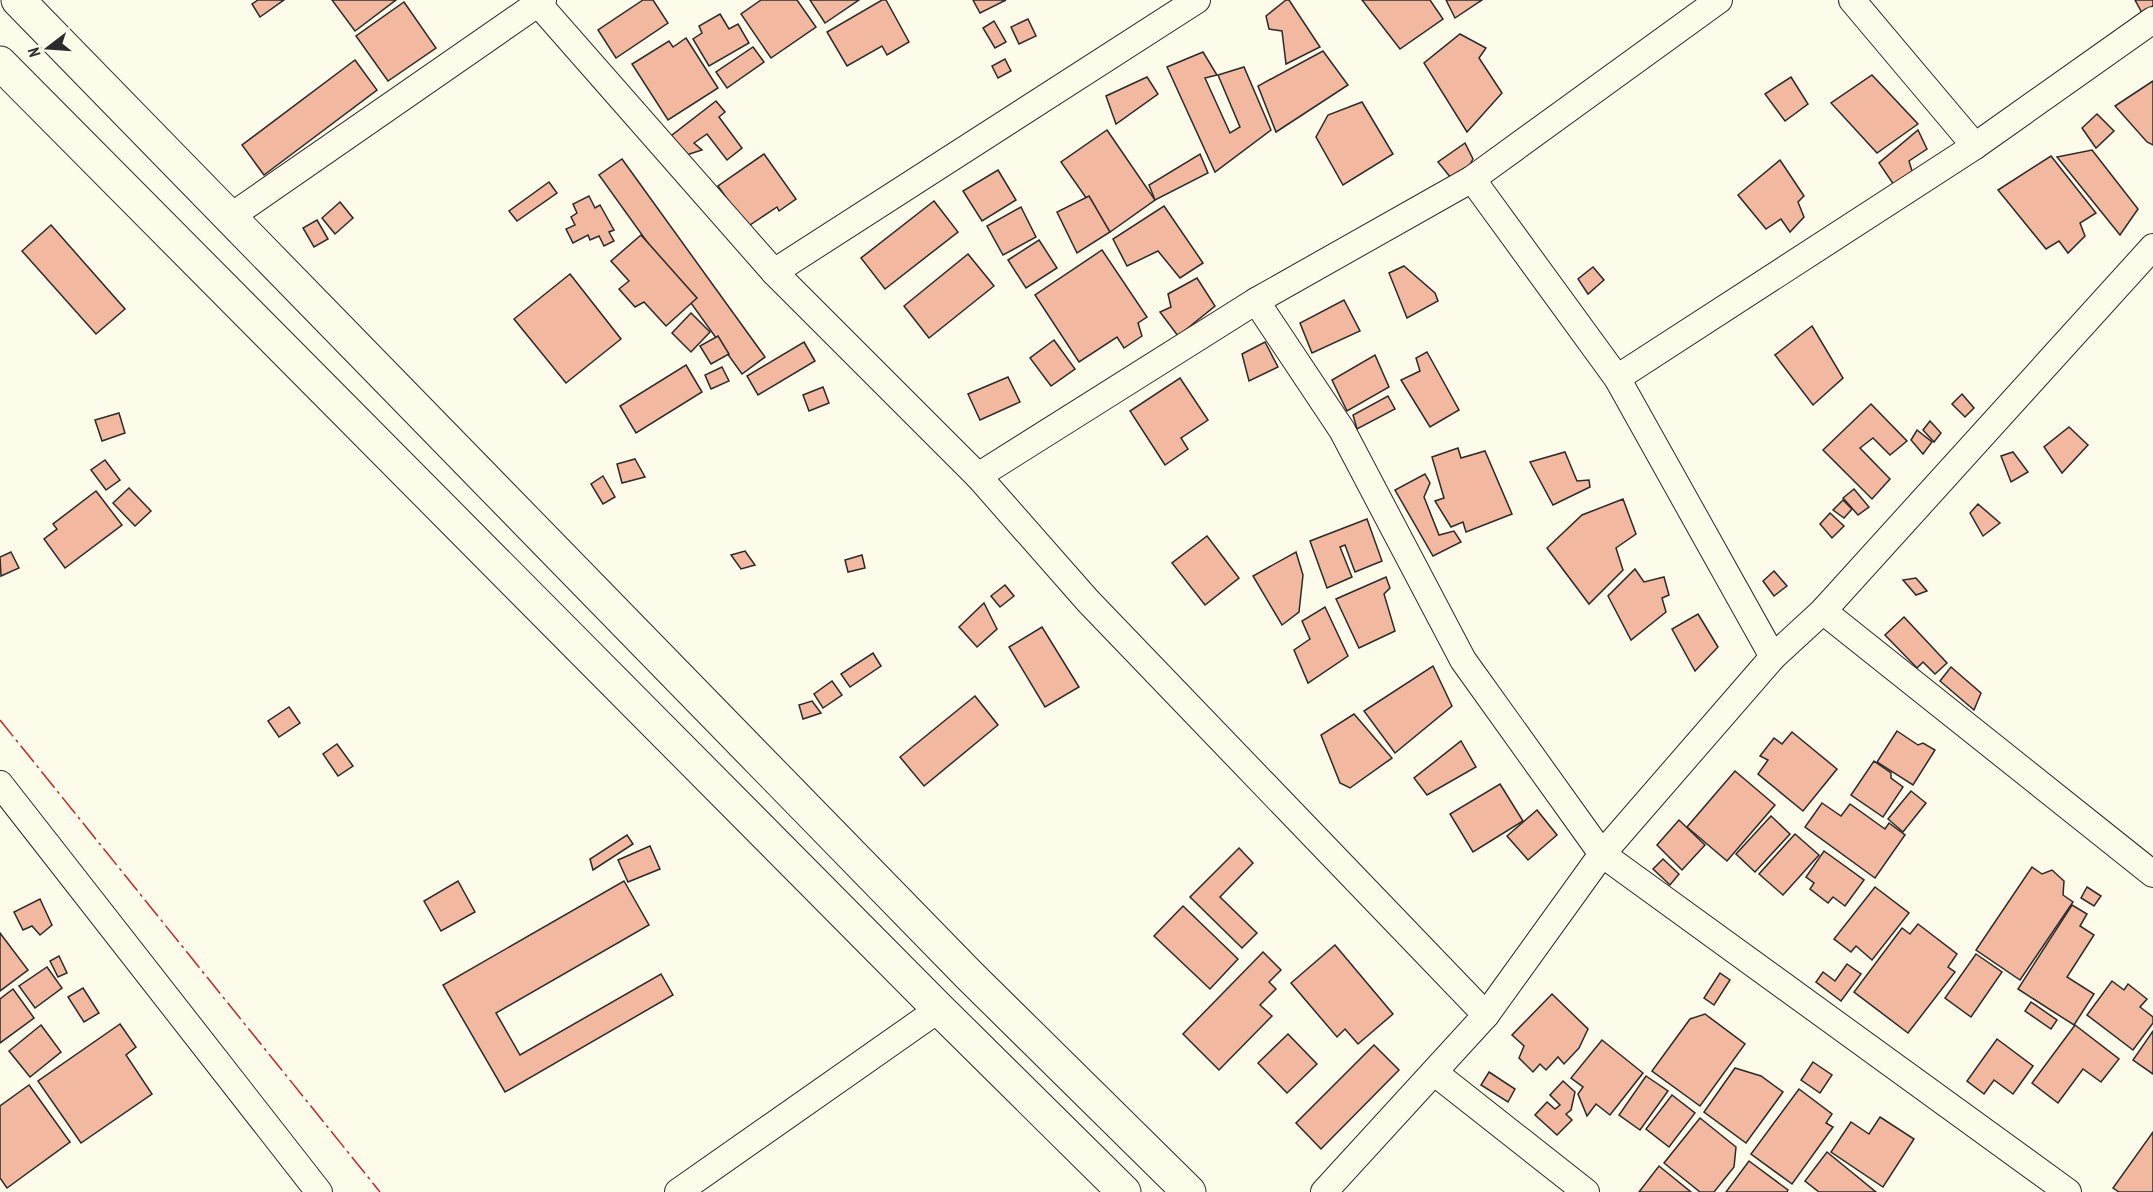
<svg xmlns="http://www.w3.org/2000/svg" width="2153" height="1192" viewBox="0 0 2153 1192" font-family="'PT Sans Narrow',sans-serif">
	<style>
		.building { fill: #f2b8a0; stroke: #2b2b2b; stroke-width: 1.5 }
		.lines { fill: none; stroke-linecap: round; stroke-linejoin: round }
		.street-casing { stroke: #2b2b2b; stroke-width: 28 }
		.secondary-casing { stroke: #2b2b2b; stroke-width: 35 }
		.street { stroke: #fdfbea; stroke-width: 26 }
		.secondary { stroke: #fdfbea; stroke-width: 33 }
		.power { stroke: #c62828; stroke-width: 1.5; stroke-dasharray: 21 4.5 3 4.5; stroke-linecap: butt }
	</style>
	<rect width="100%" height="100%" fill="#fdfbea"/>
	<g class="building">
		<polygon points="258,0 284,0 260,17 252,4"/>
		<polygon points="332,0 396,0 355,31"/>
		<polygon points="643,0 653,0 668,23 616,58 598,30"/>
		<polygon points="761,0 797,0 816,27 771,58 741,14"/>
		<polygon points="810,0 859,0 825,23"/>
		<polygon points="882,0 886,0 909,42 887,55 882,46 847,66 827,32"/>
		<polygon points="973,0 1006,0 980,13"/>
		<polygon points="1286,0 1289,0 1320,47 1286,64 1282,31 1269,29 1266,16"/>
		<polygon points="1362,0 1430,0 1443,19 1400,49"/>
		<polygon points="1446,0 1482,0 1455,18"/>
		<polygon points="2135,0 2153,0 2153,6 2142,13"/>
		<polygon points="404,2 436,48 388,81 356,36"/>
		<polygon points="720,14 729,29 738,24 749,43 709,66 693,39 702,33 699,26"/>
		<polygon points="1028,19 1036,36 1019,44 1011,27"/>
		<polygon points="994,21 1006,42 995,48 983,28"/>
		<polygon points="1460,34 1486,48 1479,58 1502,93 1467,132 1424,63"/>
		<polygon points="686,38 718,88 668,120 632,64 669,41 673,47"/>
		<polygon points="753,47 764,62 727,88 716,72"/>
		<polygon points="1323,51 1348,85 1276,132 1258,86"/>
		<polygon points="1203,52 1217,75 1205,78 1230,133 1240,127 1218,75 1244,67 1271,130 1215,172 1167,67"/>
		<polygon points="1005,59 1011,71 998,78 992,66"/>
		<polygon points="355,60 377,90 264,175 242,145"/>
		<polygon points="1872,75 1918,124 1877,153 1831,103"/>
		<polygon points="1147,77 1158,94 1116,124 1106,96"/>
		<polygon points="1791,77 1808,104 1785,121 1765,94"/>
		<polygon points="2153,81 2153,145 2147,142 2115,106"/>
		<polygon points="716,101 725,112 719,117 742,148 727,160 707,134 694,143 702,150 680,157 667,139"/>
		<polygon points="1362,102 1393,154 1343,185 1316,137 1328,115"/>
		<polygon points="2097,114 2114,131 2096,148 2082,128"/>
		<polygon points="1107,130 1155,200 1110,232 1061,162"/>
		<polygon points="1918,130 1927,149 1909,161 1912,171 1894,185 1879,163"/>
		<polygon points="1465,143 1473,159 1469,166 1451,178 1438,162"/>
		<polygon points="2092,150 2138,209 2120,235 2057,157"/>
		<polygon points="764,154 796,199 779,211 777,207 747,227 718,186"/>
		<polygon points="1200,154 1208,173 1155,200 1149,185"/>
		<polygon points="2051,156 2096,213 2080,223 2085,236 2068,253 2059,241 2046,249 1998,190"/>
		<polygon points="622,159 765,357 742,374 599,175"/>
		<polygon points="1780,160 1804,196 1798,202 1804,217 1790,232 1781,219 1766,229 1738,195"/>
		<polygon points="998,170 1016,200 982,221 963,191"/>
		<polygon points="549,182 557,193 517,221 509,211"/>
		<polygon points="589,196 595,208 600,205 614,230 609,232 614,241 604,246 599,236 590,240 588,235 573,243 566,229 575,225 571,217 577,213 573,204"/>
		<polygon points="1089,196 1110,232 1077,253 1057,212"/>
		<polygon points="934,201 958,232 885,289 861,258"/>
		<polygon points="340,202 353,218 335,234 322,218"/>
		<polygon points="1164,206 1203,263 1180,278 1158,251 1127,266 1113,239"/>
		<polygon points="1021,207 1036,237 1003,255 987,226"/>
		<polygon points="317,220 328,239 314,247 303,228"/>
		<polygon points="51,225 125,309 96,334 22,251"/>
		<polygon points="641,235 697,298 666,326 644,302 635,307 619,289 629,281 611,261"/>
		<polygon points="1039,240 1057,268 1026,288 1008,260"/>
		<polygon points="1102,250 1147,317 1138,323 1142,336 1124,348 1117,337 1079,362 1035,295"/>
		<polygon points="968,254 994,286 929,338 904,306"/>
		<polygon points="1404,266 1435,293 1438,301 1407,318 1389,273"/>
		<polygon points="1593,267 1604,280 1588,294 1578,279"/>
		<polygon points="570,274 621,339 566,383 514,319"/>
		<polygon points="1197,278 1215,306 1178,336 1160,312 1171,307 1168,294"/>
		<polygon points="1344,300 1360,331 1312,353 1300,323"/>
		<polygon points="691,313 710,332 691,352 672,333"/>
		<polygon points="1812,326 1843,378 1813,405 1775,355"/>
		<polygon points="718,336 729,354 711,364 700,346"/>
		<polygon points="1054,340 1075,369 1051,386 1030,358"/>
		<polygon points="804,342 815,361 758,395 747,376"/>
		<polygon points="1265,342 1278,367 1249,381 1242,354"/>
		<polygon points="1427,352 1459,410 1430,427 1401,380 1420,371 1416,358"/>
		<polygon points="1375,355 1389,387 1347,411 1332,380"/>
		<polygon points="686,365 702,392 636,433 620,406"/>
		<polygon points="722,367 729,381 711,389 705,375"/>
		<polygon points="1008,377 1020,402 980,420 968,394"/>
		<polygon points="1180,378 1208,420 1181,438 1188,449 1165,465 1130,411"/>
		<polygon points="823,387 829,403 809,411 803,395"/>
		<polygon points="1962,394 1974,408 1965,417 1952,404"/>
		<polygon points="1388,396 1395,409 1357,429 1353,415"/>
		<polygon points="1871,404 1907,441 1890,455 1873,438 1860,448 1890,479 1872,499 1823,450"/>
		<polygon points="119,413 125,433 102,441 95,420"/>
		<polygon points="1930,421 1941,433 1934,442 1923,430"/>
		<polygon points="2069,427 2088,445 2062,473 2044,447"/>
		<polygon points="1917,430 1932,442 1923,454 1911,440"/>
		<polygon points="1458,448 1461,458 1485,451 1512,514 1466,532 1463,522 1451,527 1435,501 1444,498 1432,457"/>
		<polygon points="1565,452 1577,481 1589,480 1590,487 1553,505 1530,462"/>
		<polygon points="2013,452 2028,472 2011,482 2001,456"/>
		<polygon points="635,459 645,477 622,483 617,464"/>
		<polygon points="105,460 120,480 106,490 91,470"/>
		<polygon points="1425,474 1430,483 1424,497 1439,535 1454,531 1461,542 1433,556 1395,490"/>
		<polygon points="603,476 615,497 603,504 591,484"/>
		<polygon points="129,488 151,511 135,526 113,503"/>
		<polygon points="1854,489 1869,507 1858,515 1843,498"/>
		<polygon points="96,491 122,525 65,568 44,539 57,529 53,524"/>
		<polygon points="1623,499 1636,534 1616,548 1623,570 1589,604 1547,548 1582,515"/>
		<polygon points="1843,500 1852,509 1844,518 1833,510"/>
		<polygon points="1978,504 2000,523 1983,536 1970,513"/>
		<polygon points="1830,513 1844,526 1832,538 1820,524"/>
		<polygon points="1367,519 1382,561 1355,572 1345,545 1340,547 1352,577 1327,588 1310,541"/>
		<polygon points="1207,536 1239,578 1205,605 1172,563"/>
		<polygon points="745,551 755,565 741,569 731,555"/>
		<polygon points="11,552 19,568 1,576 0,557"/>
		<polygon points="1296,552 1303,575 1299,612 1282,625 1253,576"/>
		<polygon points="862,555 865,568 848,572 845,560"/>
		<polygon points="1635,569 1644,582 1664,577 1669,595 1662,598 1666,612 1631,640 1608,596"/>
		<polygon points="1774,571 1787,586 1774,596 1763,581"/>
		<polygon points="1386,577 1390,588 1384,594 1395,631 1359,648 1336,599"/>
		<polygon points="1916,578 1927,591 1916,595 1903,580"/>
		<polygon points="1005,585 1014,596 1000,607 991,596"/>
		<polygon points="984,603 997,629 977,647 959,627"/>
		<polygon points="1325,607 1348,656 1308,683 1294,650 1310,639 1302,621"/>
		<polygon points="1698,614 1718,647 1695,671 1672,629"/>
		<polygon points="1904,617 1947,663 1935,674 1923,662 1917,668 1885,635"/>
		<polygon points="1042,627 1079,687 1045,707 1009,647"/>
		<polygon points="873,653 881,666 850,687 841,674"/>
		<polygon points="1433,666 1452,706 1395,753 1364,711"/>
		<polygon points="1951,667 1981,693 1974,710 1940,681"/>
		<polygon points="832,681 842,695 823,708 814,694"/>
		<polygon points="975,696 998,725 924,786 900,757"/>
		<polygon points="812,701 821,713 803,719 799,705"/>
		<polygon points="289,707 300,723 279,737 268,721"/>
		<polygon points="1354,714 1392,758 1350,788 1340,783 1321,735"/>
		<polygon points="1897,731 1918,745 1923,743 1935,750 1913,785 1877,762"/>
		<polygon points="1792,732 1837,769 1803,811 1758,774 1768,760 1760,756 1774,738 1782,744"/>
		<polygon points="1461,741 1476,767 1427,795 1414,778"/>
		<polygon points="337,744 353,766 338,776 323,754"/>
		<polygon points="1874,761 1891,773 1891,778 1903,787 1883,817 1851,795"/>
		<polygon points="1735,771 1775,805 1727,861 1687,827"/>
		<polygon points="1500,784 1523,821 1473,852 1450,814"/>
		<polygon points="1911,791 1926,803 1903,832 1888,819"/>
		<polygon points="1822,803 1841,816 1850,804 1885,829 1889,823 1905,835 1875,878 1805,827"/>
		<polygon points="1537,810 1557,835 1528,860 1507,836"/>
		<polygon points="1771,816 1790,834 1755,872 1736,854"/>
		<polygon points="1679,820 1705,845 1682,870 1657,845"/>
		<polygon points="1795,834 1819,855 1783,895 1759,874"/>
		<polygon points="627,835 633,844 593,870 590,859"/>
		<polygon points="650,846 660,869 628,882 618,860"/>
		<polygon points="1239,848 1253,863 1220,897 1257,933 1242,948 1190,897"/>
		<polygon points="1824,851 1864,880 1845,906 1833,897 1828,903 1810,889 1814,883 1806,877"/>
		<polygon points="1663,859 1679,874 1670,885 1653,869"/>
		<polygon points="2032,867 2042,874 2052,870 2064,881 2063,895 2073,902 2020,980 1976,950"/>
		<polygon points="458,881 475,912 441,931 424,901"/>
		<polygon points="624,881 649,925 496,1013 520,1055 661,974 673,995 505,1092 443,985"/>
		<polygon points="1875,887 1909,913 1872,960 1856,946 1851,952 1834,939"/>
		<polygon points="2087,887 2101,896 2094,906 2081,898"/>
		<polygon points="40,899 52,925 40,935 32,926 23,930 14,912"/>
		<polygon points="2072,905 2087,914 2080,926 2094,935 2067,977 2094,994 2074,1025 2018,989"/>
		<polygon points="1183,906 1238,959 1210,989 1154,936"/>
		<polygon points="1918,924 1957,954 1948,967 1955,972 1908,1033 1854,992 1902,928 1910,934"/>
		<polygon points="0,933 28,970 0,991"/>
		<polygon points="1335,945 1393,1014 1358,1044 1345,1029 1337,1037 1291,983"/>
		<polygon points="1263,952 1281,970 1269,982 1276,989 1260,1005 1272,1016 1219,1070 1183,1034"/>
		<polygon points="1976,954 2002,972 1971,1017 1945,998"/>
		<polygon points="59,956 67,973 58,977 50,961"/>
		<polygon points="1847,964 1861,974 1841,1001 1816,982 1823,972 1835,981"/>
		<polygon points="47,967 62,988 35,1008 19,986"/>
		<polygon points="1720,973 1730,980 1714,1005 1704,998"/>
		<polygon points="2112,981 2124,990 2128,984 2147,999 2140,1007 2153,1017 2153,1023 2133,1050 2087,1015"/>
		<polygon points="83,988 99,1013 84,1022 68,997"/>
		<polygon points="13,989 34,1018 0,1043 0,999"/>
		<polygon points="1552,994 1588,1029 1579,1048 1564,1064 1558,1057 1546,1070 1540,1064 1533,1072 1519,1058 1524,1046 1512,1035"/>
		<polygon points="2031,1002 2057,1020 2051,1029 2025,1011"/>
		<polygon points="1705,1014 1745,1044 1700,1106 1652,1071 1690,1019"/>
		<polygon points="120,1024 136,1047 126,1055 152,1094 81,1143 38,1081"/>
		<polygon points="41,1025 61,1052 30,1077 9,1051"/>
		<polygon points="2075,1025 2119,1059 2101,1082 2083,1069 2058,1103 2032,1083"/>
		<polygon points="2153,1031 2153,1074 2133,1060"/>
		<polygon points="1288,1034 1317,1064 1287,1093 1258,1063"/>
		<polygon points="1997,1039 2033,1066 2013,1094 1994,1080 1984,1094 1967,1081"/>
		<polygon points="1602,1040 1643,1073 1610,1115 1596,1104 1587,1116 1578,1094 1583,1087 1571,1078"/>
		<polygon points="1374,1045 1399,1070 1321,1149 1296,1123"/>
		<polygon points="1813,1062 1832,1075 1820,1093 1801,1080"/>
		<polygon points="1735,1068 1761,1076 1783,1092 1746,1143 1704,1112"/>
		<polygon points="1489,1072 1515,1089 1508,1102 1481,1085"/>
		<polygon points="1646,1076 1668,1091 1640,1130 1619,1115"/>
		<polygon points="1563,1081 1575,1092 1571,1110 1566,1114 1572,1120 1557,1135 1535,1115 1547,1102 1555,1109 1560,1105 1550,1095"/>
		<polygon points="29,1085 70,1142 7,1188 0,1178 0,1106"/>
		<polygon points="1799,1089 1832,1114 1826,1123 1833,1127 1792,1184 1751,1154"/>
		<polygon points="1672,1095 1695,1113 1669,1147 1646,1129"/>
		<polygon points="1880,1117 1914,1139 1883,1187 1831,1152 1851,1122 1869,1134"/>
		<polygon points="1700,1118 1736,1147 1734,1167 1714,1192 1700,1192 1664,1163"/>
		<polygon points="2153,1132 2153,1192 2119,1192 2113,1188"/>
		<polygon points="1827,1152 1876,1192 1819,1192 1805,1181"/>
		<polygon points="1749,1161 1788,1190 1787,1192 1726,1192"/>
		<polygon points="1659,1166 1691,1192 1639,1192"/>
	</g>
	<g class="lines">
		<defs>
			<g id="street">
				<polyline points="535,0 774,272 978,476 1088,601 1486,1015"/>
				<polyline points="1852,0 1975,146"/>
				<polyline points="1472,179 1617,378 1773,657"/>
				<polyline points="230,217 543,0"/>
				<polyline points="774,272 1197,0"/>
				<polyline points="1256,301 1342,430 1463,660 1602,854 2068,1192"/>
				<polyline points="1617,378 1975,146 2153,20"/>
				<polyline points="978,476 1256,301 1472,179 1719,0"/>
				<polyline points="1823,611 2153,874"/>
				<polyline points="0,784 319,1192"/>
				<polyline points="1435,1073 1586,1192"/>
				<polyline points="678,1192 939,1009"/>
				<polyline points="1324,1192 1486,1015 1602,854 1773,657 1823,611 2153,247"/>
			</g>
			<g id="secondary">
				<polyline points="18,0 970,976 1189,1192"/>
				<polyline points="0,63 939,1009 1124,1192"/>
			</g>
		</defs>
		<use href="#street" class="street-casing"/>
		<use href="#secondary" class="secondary-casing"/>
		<use href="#street" class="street"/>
		<use href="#secondary" class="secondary"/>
		<polyline class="power" points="0,720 380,1192"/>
	</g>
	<g transform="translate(48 48) rotate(253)" stroke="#fdfbea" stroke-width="4.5" paint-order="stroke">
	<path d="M0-4.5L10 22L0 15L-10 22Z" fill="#2b2b2b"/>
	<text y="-9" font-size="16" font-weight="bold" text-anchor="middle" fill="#2b2b2b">N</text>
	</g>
</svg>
